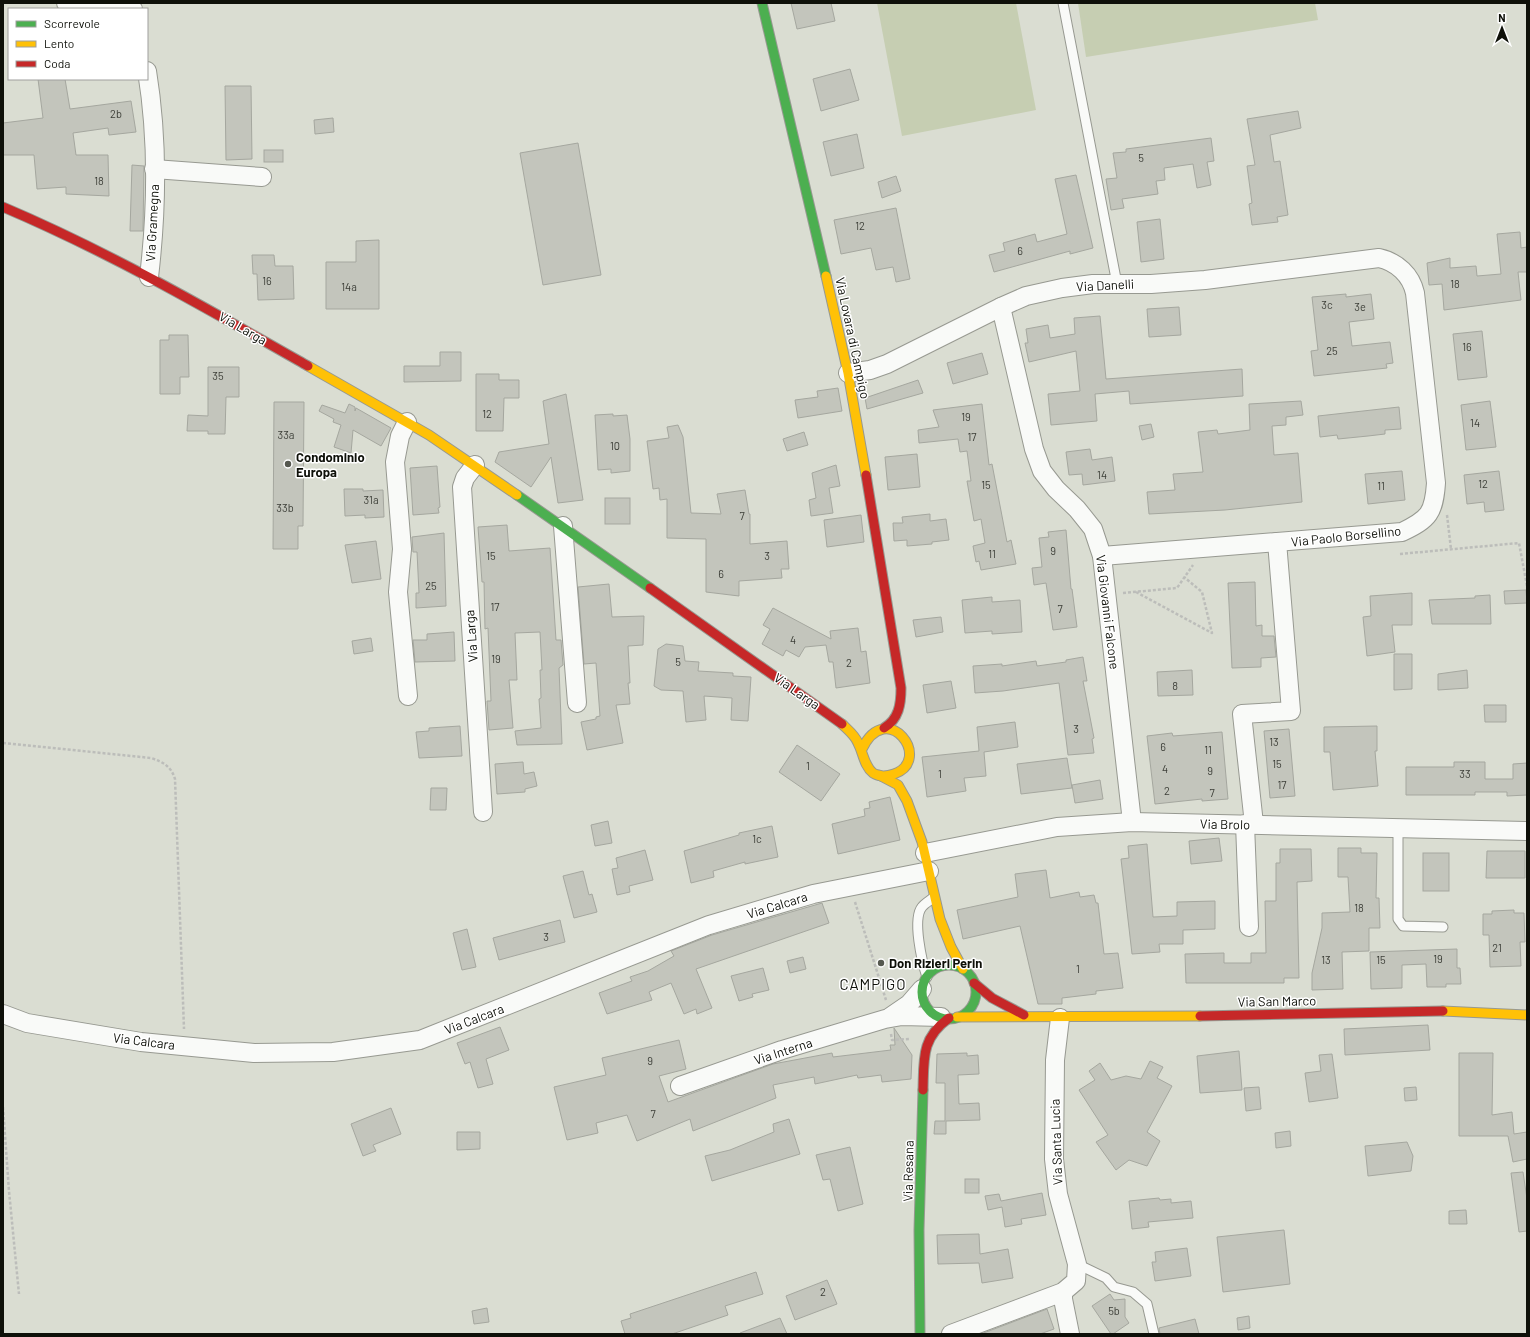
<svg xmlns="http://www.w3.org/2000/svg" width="1530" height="1337" viewBox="0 0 1530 1337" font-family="Barlow,sans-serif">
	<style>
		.green { fill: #c6ceb2 }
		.building { fill: #c3c5bc; stroke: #a5a79f }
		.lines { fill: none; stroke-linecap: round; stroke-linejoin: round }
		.lane-casing { stroke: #979991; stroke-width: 11 }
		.street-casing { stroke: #979991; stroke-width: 20 }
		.fast-casing { stroke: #979991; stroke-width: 11 }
		.slow-casing { stroke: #979991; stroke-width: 11 }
		.jam-casing { stroke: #979991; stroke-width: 11 }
		.path { stroke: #bcbdba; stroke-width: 2.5; stroke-dasharray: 3 2; stroke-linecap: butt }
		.lane { stroke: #f9faf8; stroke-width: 9 }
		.street { stroke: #f9faf8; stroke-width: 18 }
		.fast { stroke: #4caf50; stroke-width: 9 }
		.slow { stroke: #ffc107; stroke-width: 9 }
		.jam { stroke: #c62828; stroke-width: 9 }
		.poi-dot { fill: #55584f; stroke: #fff; stroke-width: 1.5 }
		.labels { text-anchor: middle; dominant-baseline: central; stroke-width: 3; stroke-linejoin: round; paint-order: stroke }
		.number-label { font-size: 11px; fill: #3c3e37 }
		.street-label { font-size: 13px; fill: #0e1009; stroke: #fff }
		.poi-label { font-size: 13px; font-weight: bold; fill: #0e1009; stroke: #fff; text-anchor: start }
		.quarter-label { font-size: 15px; letter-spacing: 1px; fill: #0e1009; stroke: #fff }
	</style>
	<rect width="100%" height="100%" fill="#daddd2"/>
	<g class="green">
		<polygon points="877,3 1016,3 1036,110 902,136"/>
		<polygon points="1078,3 1315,3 1318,20 1086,57"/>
	</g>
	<g class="building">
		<polygon points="791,3 831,3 835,21 797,29"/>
		<polygon points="850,69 859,100 821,111 813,79"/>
		<polygon points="38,79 65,79 70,109 131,101 136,132 109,135 108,128 73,133 76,155 108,155 109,196 66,194 66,187 37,189 34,155 3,155 3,123 43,118"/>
		<polygon points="225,86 251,86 252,159 226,160"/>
		<polygon points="1298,111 1301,128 1270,135 1274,162 1280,161 1288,215 1277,217 1278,222 1252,225 1249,204 1252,203 1247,166 1255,165 1247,119"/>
		<polygon points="333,118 334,132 315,134 314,120"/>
		<polygon points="857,134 864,168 831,176 823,142"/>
		<polygon points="1211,138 1214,161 1207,162 1211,185 1197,188 1193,164 1164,168 1165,180 1156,181 1158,194 1122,199 1124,208 1111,210 1106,179 1117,178 1113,153 1126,152 1126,149"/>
		<polygon points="578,143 601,275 543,285 520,153"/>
		<rect x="264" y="150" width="19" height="12"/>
		<polygon points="132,165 144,166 143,231 130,231"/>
		<polygon points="1076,175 1093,248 1070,254 1070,251 994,272 989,255 1005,251 1003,243 1035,234 1037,242 1067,234 1055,179"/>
		<polygon points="896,176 901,191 882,198 878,182"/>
		<polygon points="896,208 910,279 896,282 893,267 876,270 871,248 841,254 834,220"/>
		<polygon points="1160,219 1164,259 1141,262 1137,222"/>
		<polygon points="1520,232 1521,248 1527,247 1527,272 1518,272 1521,300 1444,310 1442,284 1429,285 1427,263 1450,258 1450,268 1476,266 1477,276 1501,274 1497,234"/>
		<polygon points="379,240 379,309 326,309 326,262 356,262 356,241"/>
		<polygon points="252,255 274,255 275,266 293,266 294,299 258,300 257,274 253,274"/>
		<polygon points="1346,294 1346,297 1371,294 1374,319 1349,322 1352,346 1390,342 1393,363 1386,364 1387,368 1314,376 1311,351 1318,350 1312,297"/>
		<polygon points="1179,307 1181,335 1149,337 1147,309"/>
		<polygon points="1100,316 1106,379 1242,369 1243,396 1130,404 1129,391 1095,394 1097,421 1051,425 1048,394 1080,391 1076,351 1029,362 1025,343 1028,343 1026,329 1048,325 1050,338 1075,334 1074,318"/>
		<polygon points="1482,331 1487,377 1458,380 1453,334"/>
		<polygon points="169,335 188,335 189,377 180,377 180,394 160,394 160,340 169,340"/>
		<polygon points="440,352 461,352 461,381 404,382 404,366 440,366"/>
		<polygon points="982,353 988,374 953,384 947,363"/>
		<polygon points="208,367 239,367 239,397 226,397 225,434 208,434 208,431 187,431 188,415 208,416"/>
		<polygon points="476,374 499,374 499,380 519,380 519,398 504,398 503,431 476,431"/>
		<polygon points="918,380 923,393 867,409 865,398"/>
		<polygon points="838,388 842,411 798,418 795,400 818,397 817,391"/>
		<polygon points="566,394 583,500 558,503 551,457 531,487 495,462 499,452 549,444 543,401"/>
		<polygon points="1301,401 1303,415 1286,417 1286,425 1272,426 1274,455 1298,453 1302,502 1225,510 1149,514 1147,492 1175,490 1173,474 1203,472 1198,432 1217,430 1218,434 1250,430 1249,404"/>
		<polygon points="1490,401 1496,447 1466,450 1461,405"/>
		<polygon points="274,402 304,402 303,526 298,526 298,549 273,549"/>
		<polygon points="349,404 355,407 355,411 356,408 391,428 381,446 353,430 351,453 334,447 341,425 333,422 334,419 319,411 322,405 345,413"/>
		<polygon points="982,404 989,465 992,464 1007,542 1011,540 1016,564 981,570 979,561 976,562 973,546 985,543 981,519 974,521 967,481 971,481 967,451 960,452 958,439 919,443 918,430 939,427 933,410"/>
		<polygon points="1399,407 1401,429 1385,430 1385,434 1368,436 1338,439 1337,435 1320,437 1318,416"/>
		<polygon points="613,414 613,416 627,415 630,439 630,471 611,473 611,469 598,470 595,415"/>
		<polygon points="1151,424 1154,437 1142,440 1139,426"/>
		<polygon points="678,425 683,437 691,513 721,514 717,494 745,490 749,514 750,514 750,544 787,541 789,569 781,569 782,578 739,581 739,596 706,592 706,539 667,538 667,499 660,500 659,488 653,489 647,441 669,438 667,427"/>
		<polygon points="804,432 808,445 787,451 783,439"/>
		<polygon points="1090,449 1092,460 1112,457 1115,481 1083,485 1082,474 1069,475 1066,452"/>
		<polygon points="917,454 920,487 888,490 885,457"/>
		<polygon points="836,465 840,486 829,488 833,513 811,516 809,500 816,498 812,473"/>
		<polygon points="437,466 440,507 438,508 439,513 413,515 410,468"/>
		<polygon points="1402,471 1405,500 1368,504 1365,474"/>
		<polygon points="1499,471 1504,510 1485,512 1484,502 1467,504 1464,475"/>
		<polygon points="344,489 363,489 363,491 383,490 384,517 365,518 365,515 345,516"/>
		<rect x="605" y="498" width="25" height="26"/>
		<polygon points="930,514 930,521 946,519 949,540 932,542 932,544 907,546 907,540 894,541 893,523 903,523 902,517"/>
		<polygon points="861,515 864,542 827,547 824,520"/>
		<polygon points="507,525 509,551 550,548 556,640 561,640 563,665 559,668 562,744 517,745 515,731 541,728 539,699 541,698 540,670 542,670 540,632 515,633 517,680 509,680 513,728 489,730 487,701 491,701 488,628 485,629 484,582 482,582 478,527"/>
		<polygon points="1066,530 1071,589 1072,589 1077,627 1053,630 1046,583 1034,585 1032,568 1042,567 1039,538 1049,537 1048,532"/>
		<polygon points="444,533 446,606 416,608 416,593 419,593 417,552 413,552 412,537"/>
		<polygon points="376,541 381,579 352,583 345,545"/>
		<polygon points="1255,582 1256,626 1262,625 1262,636 1274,636 1276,657 1261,658 1261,667 1232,668 1228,583"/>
		<polygon points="609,584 612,617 644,616 643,645 628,646 630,683 628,683 630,704 616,705 623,743 587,750 581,722 596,719 596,717 600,716 596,663 584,664 578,587"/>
		<polygon points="1526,590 1527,603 1505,604 1504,591"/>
		<polygon points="1412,593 1412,625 1392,625 1395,652 1367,656 1363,617 1371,616 1370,596"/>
		<polygon points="1490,595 1491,624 1432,624 1429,600 1475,598 1475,596"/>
		<polygon points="992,597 992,602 1020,600 1022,632 992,634 992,631 965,633 962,600"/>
		<polygon points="773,608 831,639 830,631 858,628 861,652 866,651 870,683 836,688 833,662 829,662 826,645 805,647 799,657 786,650 783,656 762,644 770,629 763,625"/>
		<polygon points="941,617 943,632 916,637 913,620"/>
		<polygon points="454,632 455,661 415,662 413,640 427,640 427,634"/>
		<polygon points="371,638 373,651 354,654 352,641"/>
		<polygon points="666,644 683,646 685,661 699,662 698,671 733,673 733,676 751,677 748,721 731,720 732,698 704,696 706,720 686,722 683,691 661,690 654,686 658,649"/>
		<polygon points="1394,654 1412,654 1412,689 1394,690"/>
		<polygon points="1083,657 1087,681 1083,681 1094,738 1092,739 1094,753 1068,755 1059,683 1003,691 975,693 973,666 1002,664 1002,666 1036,661 1037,666 1066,662 1066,660"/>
		<polygon points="1192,670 1193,695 1158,696 1157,672"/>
		<polygon points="1467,670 1468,688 1438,690 1438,674"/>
		<polygon points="951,681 956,708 927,713 923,685"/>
		<polygon points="1484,705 1506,705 1506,722 1485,722"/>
		<polygon points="1015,722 1018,747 984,752 986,776 964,778 966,791 927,797 922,757 979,751 977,727"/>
		<polygon points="460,726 462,756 419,758 416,732 429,731 429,728"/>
		<polygon points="1377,726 1377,751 1375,751 1378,786 1333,790 1330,752 1324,752 1324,727"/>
		<polygon points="1289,729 1295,796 1270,798 1264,731"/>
		<polygon points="1222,732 1228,799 1202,801 1202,799 1155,804 1147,736 1172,733 1173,736"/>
		<polygon points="797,745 840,774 821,801 779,772"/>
		<polygon points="1067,758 1072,788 1021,794 1017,764"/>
		<polygon points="523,762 524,774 534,772 537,786 525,789 525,792 497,794 495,764"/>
		<polygon points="1454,762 1485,762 1485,779 1513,779 1513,764 1527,763 1527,795 1507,796 1507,792 1475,792 1475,795 1406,795 1406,767 1454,767"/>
		<polygon points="1100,780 1103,799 1075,803 1072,785"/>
		<polygon points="431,788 447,788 446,810 430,810"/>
		<polygon points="890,797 900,840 838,854 832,824 865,816 864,809 870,808 869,802"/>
		<polygon points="608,821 612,843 595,846 591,825"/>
		<polygon points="772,826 778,857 745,864 745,862 713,871 714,877 691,883 684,851 739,835 739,833"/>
		<polygon points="1219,838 1222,861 1191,864 1189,841"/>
		<polygon points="1147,844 1153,917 1177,916 1177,902 1215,901 1215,929 1183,930 1183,944 1159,944 1160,952 1132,954 1121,859 1129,858 1128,846"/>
		<polygon points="1338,848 1361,848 1361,853 1377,853 1376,898 1379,898 1380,928 1369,928 1369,951 1342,952 1343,989 1312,990 1312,973 1322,928 1322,913 1350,912 1348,877 1338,877"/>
		<polygon points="1280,849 1311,849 1312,881 1297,882 1299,978 1284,978 1284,983 1186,983 1185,954 1224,953 1224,963 1251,963 1251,953 1266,953 1265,901 1276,901 1276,863 1280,863"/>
		<polygon points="645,850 653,880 629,886 630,892 617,895 612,869 618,868 616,858"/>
		<polygon points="1487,851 1525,851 1525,878 1486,878"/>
		<rect x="1423" y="853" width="26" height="38"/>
		<polygon points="1046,870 1050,898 1079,892 1080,897 1094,895 1096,903 1098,903 1104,954 1118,953 1123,988 1096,991 1096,994 1062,998 1062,1004 1038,1004 1020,926 963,939 957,910 1018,897 1015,874"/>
		<polygon points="583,871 589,895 592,894 597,912 574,918 563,876"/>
		<polygon points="822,903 829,923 696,969 712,1008 697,1014 696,1009 684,1014 671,983 649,992 652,1000 607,1014 599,993 632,981 630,977 648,971 674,956 671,951 712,935"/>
		<polygon points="1514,910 1514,913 1524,913 1525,942 1520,942 1521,966 1490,967 1489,935 1483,935 1483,914 1492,914 1492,911"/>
		<polygon points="560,920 565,942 499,960 493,938"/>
		<polygon points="467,929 476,967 462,970 453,933"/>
		<polygon points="1457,949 1457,968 1460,968 1461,984 1446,984 1446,987 1427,987 1426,964 1402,965 1402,988 1371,989 1370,952"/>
		<polygon points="803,957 806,969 790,973 787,961"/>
		<polygon points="763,968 769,990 752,994 753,997 739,1001 731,976"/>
		<polygon points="1428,1025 1430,1050 1345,1055 1344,1029"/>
		<polygon points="500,1027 509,1050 486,1059 493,1084 478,1088 470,1062 465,1064 457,1043"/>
		<polygon points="894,1028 912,1055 911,1079 882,1082 881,1075 858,1078 857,1075 815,1084 814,1077 773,1085 776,1098 693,1131 690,1119 637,1141 627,1115 596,1123 598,1133 567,1140 554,1087 606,1075 602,1058 679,1040 686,1069 659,1076 668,1102 773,1064 832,1053 833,1057 891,1050 890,1045 895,1045"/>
		<polygon points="1239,1051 1242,1090 1200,1093 1197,1056"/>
		<polygon points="967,1053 967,1056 978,1055 979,1074 958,1075 959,1104 979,1103 980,1120 946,1121 946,1134 934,1134 935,1121 945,1121 945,1083 936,1083 937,1054"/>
		<polygon points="1459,1053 1493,1053 1492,1115 1512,1112 1514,1134 1527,1132 1527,1159 1513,1162 1508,1136 1459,1136"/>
		<polygon points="1332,1054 1338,1098 1309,1102 1305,1073 1321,1071 1319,1055"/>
		<polygon points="1150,1061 1163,1067 1157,1078 1172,1086 1147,1132 1160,1141 1147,1166 1129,1160 1116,1170 1096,1142 1108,1135 1079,1090 1095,1080 1089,1071 1100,1063 1111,1080 1126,1076 1141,1079"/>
		<polygon points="1259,1087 1261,1109 1246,1111 1244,1088"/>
		<polygon points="1416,1087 1417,1100 1405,1101 1404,1088"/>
		<polygon points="391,1108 401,1134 373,1145 376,1151 363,1156 351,1124"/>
		<polygon points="789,1119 800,1154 712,1181 705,1156 730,1150 774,1132 773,1124"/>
		<polygon points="1290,1131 1291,1146 1276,1148 1275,1133"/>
		<polygon points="457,1132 480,1132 480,1149 457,1150"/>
		<polygon points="1407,1142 1413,1156 1411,1171 1368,1176 1365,1146"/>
		<polygon points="850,1147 863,1204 838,1211 830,1179 823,1180 816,1155"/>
		<polygon points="1523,1172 1527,1199 1527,1231 1519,1232 1511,1173"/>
		<rect x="965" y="1179" width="14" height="14"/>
		<polygon points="1042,1193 1046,1215 1021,1219 1022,1224 1005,1227 1002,1207 988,1210 985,1196 999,1194 1001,1201"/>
		<polygon points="1159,1198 1160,1200 1171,1199 1171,1203 1191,1201 1193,1218 1148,1222 1149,1227 1132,1229 1129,1201"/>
		<polygon points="1466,1210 1467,1224 1449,1224 1449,1211"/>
		<polygon points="1284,1230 1290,1284 1223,1292 1217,1237"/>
		<polygon points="979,1234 980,1254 1008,1249 1013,1278 982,1283 979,1263 938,1264 937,1235"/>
		<polygon points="1187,1248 1191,1276 1155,1281 1152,1262 1156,1262 1155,1252"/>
		<polygon points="756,1272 763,1294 725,1306 728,1315 672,1334 625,1334 621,1321 631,1318 630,1314"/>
		<polygon points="827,1280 837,1304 795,1320 786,1296"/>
		<polygon points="1110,1294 1114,1300 1125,1299 1125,1317 1129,1323 1113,1334 1111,1334 1092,1306"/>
		<polygon points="487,1308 489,1322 474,1324 472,1311"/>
		<polygon points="1047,1309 1054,1329 1040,1334 981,1334"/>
		<polygon points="1249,1316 1250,1328 1238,1330 1237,1318"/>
		<polygon points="780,1318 787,1334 741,1334 740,1333"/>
		<polygon points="1195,1319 1199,1334 1160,1334 1159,1328"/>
	</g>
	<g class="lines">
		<defs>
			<g id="lane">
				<polyline points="1063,3 1117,284"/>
				<polyline points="1398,829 1398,919 1403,926 1443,927"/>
				<path d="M927,977C922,962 912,919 922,907C925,903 931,900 934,897"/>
				<polyline points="1077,1264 1106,1278 1114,1287 1133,1292 1147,1304 1154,1334"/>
			</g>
			<g id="street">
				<polyline points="66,3 129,5 133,9"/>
				<path d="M147,71C158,139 157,209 149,277"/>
				<polyline points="154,169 262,177"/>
				<polyline points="1001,307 1034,449 1042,471 1056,489 1077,509 1093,529 1102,556 1132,822"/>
				<path d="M848,373L870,370L887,364L1001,307L1026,296L1062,288L1093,284H1151L1205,280L1379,258C1397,262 1411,275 1415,293L1436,483C1434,513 1429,519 1402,532L1102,556"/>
				<polyline points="407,422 400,436 395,462 402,549 398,592 408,696"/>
				<polyline points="475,465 465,478 462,487 483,812"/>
				<polyline points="563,526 577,703"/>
				<polyline points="1245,824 1249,927"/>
				<polyline points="1254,824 1242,714 1291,711 1277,542"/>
				<polyline points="925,853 1057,827 1132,822 1527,831"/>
				<polyline points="3,1014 27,1023 141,1042 254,1053 333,1052 420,1040 709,925 813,894 929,871"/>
				<polyline points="890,1017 909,1004 922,989"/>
				<polyline points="680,1086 782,1050 885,1019 902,1016 941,1017"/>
				<polyline points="1063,1292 1063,1299 1070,1334"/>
				<polyline points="951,1334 1063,1292 1076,1281 1077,1264 1058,1194 1054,1159 1055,1060 1060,1018"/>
			</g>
			<g id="fast">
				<polyline points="762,3 826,276"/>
				<polyline points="517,495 650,588"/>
				<circle cx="949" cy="992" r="27"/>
				<polyline points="920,1334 919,1230 923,1090"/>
			</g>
			<g id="slow">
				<polyline points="826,276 848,373 866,475"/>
				<polyline points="308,366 429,435 517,495"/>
				<path d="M842,724C848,730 855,735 858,743C863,752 864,766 873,773C879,777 888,776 894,774C934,760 887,697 862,749"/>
				<polyline points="879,775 898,785 907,801 922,842 940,919 951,947 963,969"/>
				<polyline points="1443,1011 1527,1015"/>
				<polyline points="957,1017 1200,1016"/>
			</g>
			<g id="jam">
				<path d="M3,207C109,252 208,309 308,366"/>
				<path d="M866,475L901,688C901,704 899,719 884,728"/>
				<polyline points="650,588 842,724"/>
				<polyline points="974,983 992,998 1024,1015"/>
				<polyline points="1200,1016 1443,1011"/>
				<path d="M923,1090C924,1059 921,1038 949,1018"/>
			</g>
		</defs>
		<use href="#lane" class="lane-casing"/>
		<use href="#street" class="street-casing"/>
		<use href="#fast" class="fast-casing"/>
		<use href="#slow" class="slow-casing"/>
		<use href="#jam" class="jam-casing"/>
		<g class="path">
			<polyline points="1447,515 1451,549"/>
			<polyline points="1400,554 1519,543 1527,586"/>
			<polyline points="1136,592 1212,633 1202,592 1184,577"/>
			<polyline points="1123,593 1177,588 1193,565"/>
			<path d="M3,743L151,758C163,762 171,766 175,779L184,1029"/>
			<polyline points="855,902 886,1000"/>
			<polyline points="891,1034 892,1040 909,1039"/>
			<polyline points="3,1107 9,1191 19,1294"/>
		</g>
		<use href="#lane" class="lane"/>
		<use href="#street" class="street"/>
		<use href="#fast" class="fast"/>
		<use href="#slow" class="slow"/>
		<use href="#jam" class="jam"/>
	</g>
	<g class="poi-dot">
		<circle cx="288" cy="464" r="4"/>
		<circle cx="881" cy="963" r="4"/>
	</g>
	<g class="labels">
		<g class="number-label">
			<text x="116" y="113">2b</text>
			<text x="1141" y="157">5</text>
			<text x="99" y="180">18</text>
			<text x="860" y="225">12</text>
			<text x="1020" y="250">6</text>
			<text x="267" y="280">16</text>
			<text x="1455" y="283">18</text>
			<text x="349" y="286">14a</text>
			<text x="1327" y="304">3c</text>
			<text x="1360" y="306">3e</text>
			<text x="1467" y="346">16</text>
			<text x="1332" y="350">25</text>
			<text x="218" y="375">35</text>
			<text x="487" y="413">12</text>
			<text x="966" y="416">19</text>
			<text x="1475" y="422">14</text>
			<text x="286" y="434">33a</text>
			<text x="972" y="436">17</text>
			<text x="615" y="445">10</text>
			<text x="1102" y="474">14</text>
			<text x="1483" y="483">12</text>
			<text x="986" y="484">15</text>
			<text x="1381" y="485">11</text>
			<text x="371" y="499">31a</text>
			<text x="285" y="507">33b</text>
			<text x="742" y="515">7</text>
			<text x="1053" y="550">9</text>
			<text x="992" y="553">11</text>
			<text x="491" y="555">15</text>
			<text x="767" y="555">3</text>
			<text x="721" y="573">6</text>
			<text x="431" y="585">25</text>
			<text x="495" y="606">17</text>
			<text x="1060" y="608">7</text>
			<text x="793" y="639">4</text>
			<text x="496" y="658">19</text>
			<text x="678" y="661">5</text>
			<text x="849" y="662">2</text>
			<text x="1175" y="685">8</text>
			<text x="1076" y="728">3</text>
			<text x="1274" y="741">13</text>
			<text x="1163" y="746">6</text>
			<text x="1208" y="749">11</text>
			<text x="1277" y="763">15</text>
			<text x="808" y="765">1</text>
			<text x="1165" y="768">4</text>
			<text x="1210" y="770">9</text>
			<text x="940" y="773">1</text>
			<text x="1465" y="773">33</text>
			<text x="1282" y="784">17</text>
			<text x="1167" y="790">2</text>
			<text x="1212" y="792">7</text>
			<text x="757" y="838">1c</text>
			<text x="1359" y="907">18</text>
			<text x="546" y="936">3</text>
			<text x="1497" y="947">21</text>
			<text x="1438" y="958">19</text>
			<text x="1326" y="959">13</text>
			<text x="1381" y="959">15</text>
			<text x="1078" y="968">1</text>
			<text x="650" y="1060">9</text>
			<text x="653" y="1113">7</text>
			<text x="823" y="1291">2</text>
			<text x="1114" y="1310">5b</text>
		</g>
		<g class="street-label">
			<text transform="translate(152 223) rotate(-87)">Via Gramegna</text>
			<text transform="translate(1105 285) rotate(-3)">Via Danelli</text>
			<text transform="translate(243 328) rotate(30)">Via Larga</text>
			<text transform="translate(853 338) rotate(78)">Via Lovara di Campigo</text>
			<text transform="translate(1346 536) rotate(-6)">Via Paolo Borsellino</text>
			<text transform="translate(1108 612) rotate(83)">Via Giovanni Falcone</text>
			<text transform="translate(471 636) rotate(-94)">Via Larga</text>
			<text transform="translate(797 691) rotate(35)">Via Larga</text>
			<text transform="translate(1225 824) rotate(1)">Via Brolo</text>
			<text transform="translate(777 905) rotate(-17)">Via Calcara</text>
			<text transform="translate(1277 1001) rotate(-1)">Via San Marco</text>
			<text transform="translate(474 1019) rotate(-21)">Via Calcara</text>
			<text transform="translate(144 1041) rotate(7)">Via Calcara</text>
			<text transform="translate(783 1051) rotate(-18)">Via Interna</text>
			<text transform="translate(1056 1142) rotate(-92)">Via Santa Lucia</text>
			<text transform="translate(908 1171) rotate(-89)">Via Resana</text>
		</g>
		<g class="poi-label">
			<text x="296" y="457">Condominio<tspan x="296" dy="15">Europa</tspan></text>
			<text x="889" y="963">Don Rizieri Perin</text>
		</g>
		<g class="quarter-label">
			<text x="873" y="984">CAMPIGO</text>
		</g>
	</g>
	<rect width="1530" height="1337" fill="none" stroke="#0e1009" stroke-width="8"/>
	<rect x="8" y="8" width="140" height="72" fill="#ffffff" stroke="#9f9f9d"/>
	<rect x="16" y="21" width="20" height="6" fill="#4caf50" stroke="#9f9f9d"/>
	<text x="44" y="28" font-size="12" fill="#0e1009">Scorrevole</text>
	<rect x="16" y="41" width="20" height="6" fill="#ffc107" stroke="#9f9f9d"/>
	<text x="44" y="48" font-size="12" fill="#0e1009">Lento</text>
	<rect x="16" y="61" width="20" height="6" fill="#c62828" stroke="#9f9f9d"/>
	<text x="44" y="68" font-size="12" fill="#0e1009">Coda</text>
	<g transform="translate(1502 28)" stroke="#ffffff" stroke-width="3" paint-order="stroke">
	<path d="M0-3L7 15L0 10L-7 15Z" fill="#0e1009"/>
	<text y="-6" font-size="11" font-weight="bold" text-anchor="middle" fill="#0e1009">N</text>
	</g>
</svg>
